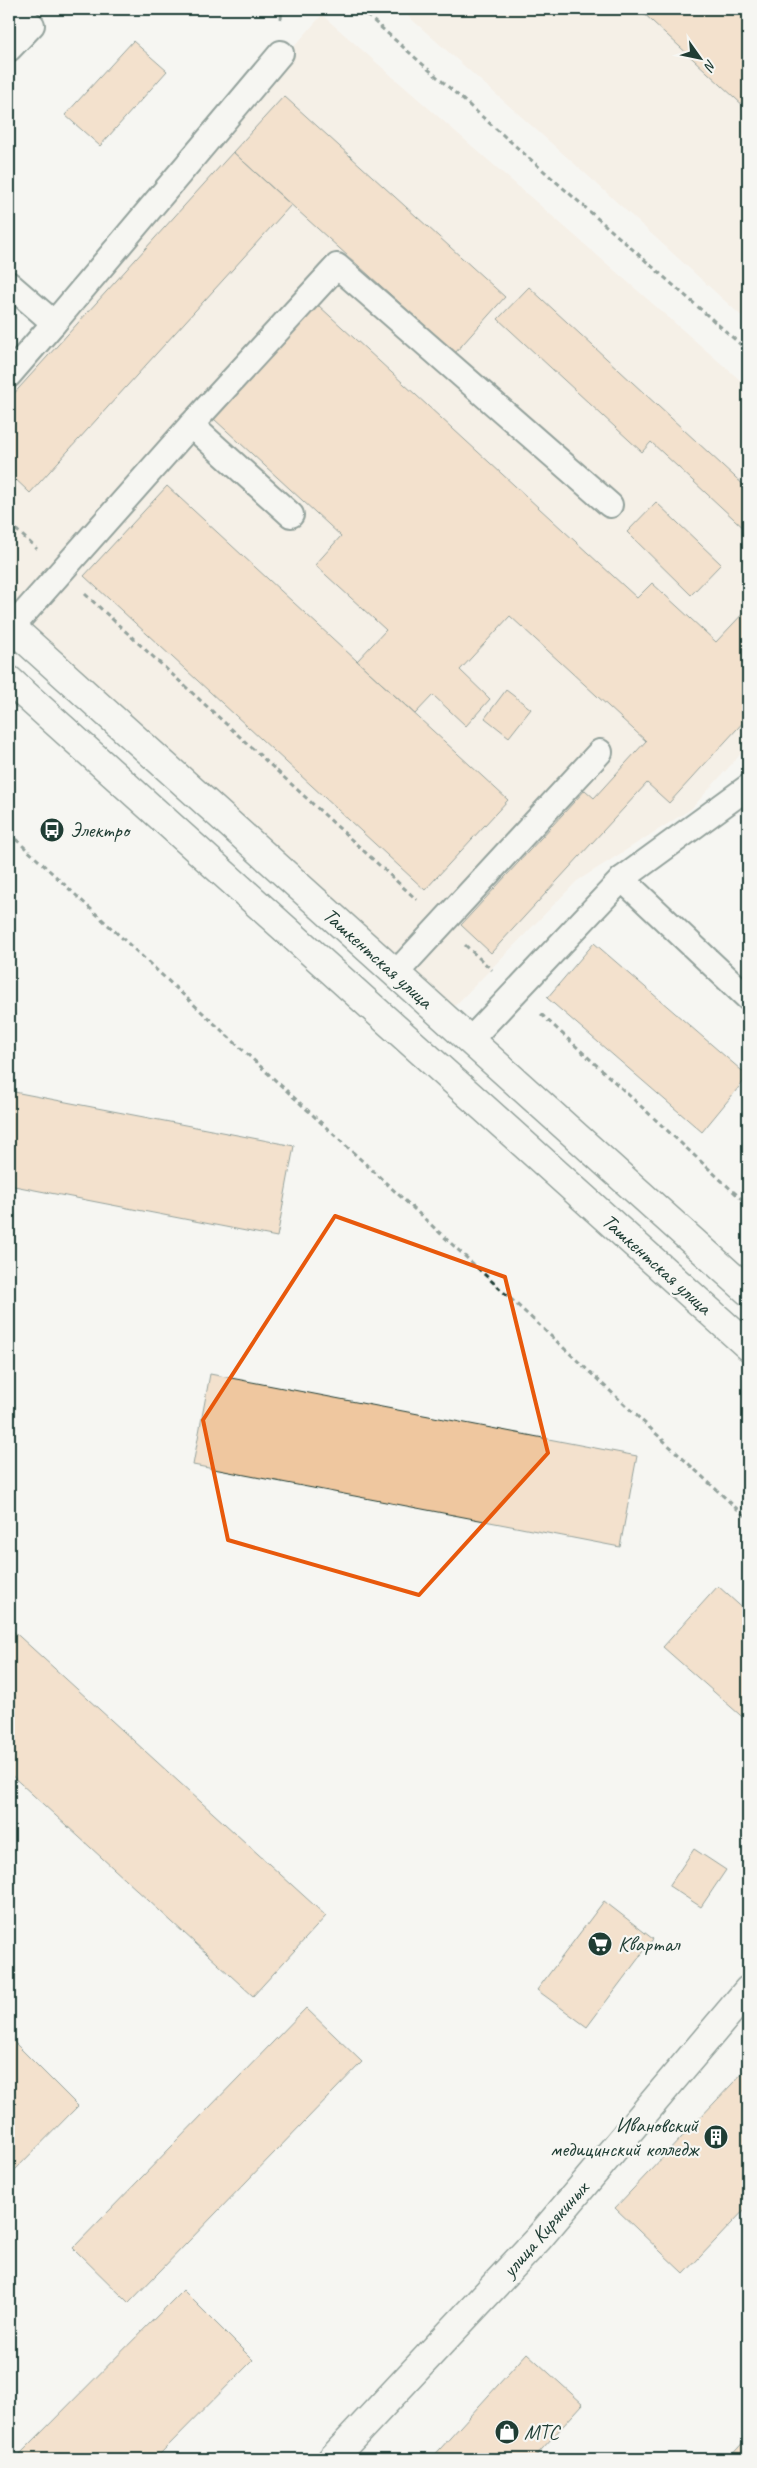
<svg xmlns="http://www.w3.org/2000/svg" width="757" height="2468" viewBox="0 0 757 2468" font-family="Caveat,sans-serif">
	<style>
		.built { fill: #f4e8d9 }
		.building { fill: #efc79f; stroke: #1f3d34 }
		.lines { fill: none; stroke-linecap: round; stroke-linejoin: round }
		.lane-casing { stroke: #1f3d34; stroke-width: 28 }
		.street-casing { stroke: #1f3d34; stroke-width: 31 }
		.secondary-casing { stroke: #1f3d34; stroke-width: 31 }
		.path { stroke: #1f3d34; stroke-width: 3; stroke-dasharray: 5 4; stroke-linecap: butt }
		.lane { stroke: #f6f6f2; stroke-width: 24 }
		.street { stroke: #f6f6f2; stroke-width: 28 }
		.secondary { stroke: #f6f6f2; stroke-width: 28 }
		.marked { fill: none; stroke: #e8590c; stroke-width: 4; stroke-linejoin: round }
		.labels { text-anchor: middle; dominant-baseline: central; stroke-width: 4.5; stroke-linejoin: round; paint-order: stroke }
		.poi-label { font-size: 21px; fill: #1f3d34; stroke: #f6f6f2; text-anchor: start }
		.street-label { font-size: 21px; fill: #1f3d34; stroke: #f6f6f2 }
	</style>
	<rect width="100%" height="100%" fill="#f6f6f2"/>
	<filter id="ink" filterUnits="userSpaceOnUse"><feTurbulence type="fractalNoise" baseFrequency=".02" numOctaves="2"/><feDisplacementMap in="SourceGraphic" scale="10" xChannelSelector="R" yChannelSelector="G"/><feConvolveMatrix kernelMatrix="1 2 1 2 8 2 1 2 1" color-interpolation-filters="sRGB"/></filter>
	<g filter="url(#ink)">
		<g class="built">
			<polygon points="400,9 748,9 748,322 586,174"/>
			<polygon points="322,15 748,387 748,746 691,809 577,881 440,1021 9,634 9,370"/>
		</g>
		<g class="building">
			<polygon points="639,9 748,9 748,110"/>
			<polygon points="133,41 167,71 100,146 65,115"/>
			<polygon points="284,96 505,297 455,353 233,152"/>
			<polygon points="233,152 291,205 30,493 9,473 9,399"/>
			<polygon points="529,287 748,489 748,532 651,442 642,452 498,319"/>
			<polygon points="318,305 637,598 652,583 716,642 748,608 748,717 669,803 647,783 491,953 461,925 585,790 594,798 646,741 510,616 460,670 490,699 466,726 433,695 415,714 357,661 386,630 315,565 341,536 214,419"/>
			<polygon points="167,486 508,800 425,890 84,576"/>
			<polygon points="656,502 721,564 691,595 627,532"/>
			<polygon points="506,690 531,709 509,737 485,718"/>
			<polygon points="594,943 748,1076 702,1132 547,998"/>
			<polygon points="9,1091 294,1146 277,1237 9,1185"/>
			<polygon points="210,1374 637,1456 620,1547 193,1465"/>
			<polygon points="718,1586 748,1613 748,1722 663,1647"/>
			<polygon points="9,1627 326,1916 253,1996 9,1773"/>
			<polygon points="694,1849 726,1870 701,1907 669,1886"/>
			<polygon points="604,1901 653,1939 587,2027 537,1990"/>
			<polygon points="306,2008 362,2062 129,2303 73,2248"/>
			<polygon points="9,2037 78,2106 9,2176"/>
			<polygon points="748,2067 748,2206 684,2274 615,2208"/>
			<polygon points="183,2290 253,2360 155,2459 15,2459"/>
			<polygon points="527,2353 583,2404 533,2459 431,2459"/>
			<polygon points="748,2437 748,2459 728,2459"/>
		</g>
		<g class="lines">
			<defs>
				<g id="lane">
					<polyline points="9,49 32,25 14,9"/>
					<polyline points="9,284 54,323 9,375"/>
					<polyline points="54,323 281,53"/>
					<polyline points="191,425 337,266 610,505"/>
					<polyline points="12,627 191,425 291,515"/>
					<polyline points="622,879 748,787"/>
					<polyline points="396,973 600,752"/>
					<polyline points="470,1040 622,879 748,998"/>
				</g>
				<polyline id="street" points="332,2459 538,2239 748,1990"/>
				<g id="secondary">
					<polyline points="9,625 748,1291"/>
					<polyline points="9,680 748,1346"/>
				</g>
			</defs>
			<use href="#lane" class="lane-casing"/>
			<use href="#street" class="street-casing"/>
			<use href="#secondary" class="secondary-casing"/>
			<g class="path">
				<polyline points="360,9 748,351"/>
				<polyline points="281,19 282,9"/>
				<polyline points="9,523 37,549"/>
				<polyline points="85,594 417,900"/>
				<polyline points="9,833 748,1519"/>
				<polyline points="465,945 492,970"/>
				<polyline points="541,1014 748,1205"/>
			</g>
			<use href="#lane" class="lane"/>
			<use href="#street" class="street"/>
			<use href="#secondary" class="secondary"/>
		</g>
	</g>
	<path d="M0 0H757V2468H0ZM335,1216L505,1277L548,1453L419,1595L228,1540L203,1420Z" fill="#f6f6f2" fill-opacity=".55" fill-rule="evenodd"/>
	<path class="marked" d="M335,1216L505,1277L548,1453L419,1595L228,1540L203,1420Z"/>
	<defs>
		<symbol id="bus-disc" viewBox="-11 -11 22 22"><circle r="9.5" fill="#1f3d34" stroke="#f6f6f2"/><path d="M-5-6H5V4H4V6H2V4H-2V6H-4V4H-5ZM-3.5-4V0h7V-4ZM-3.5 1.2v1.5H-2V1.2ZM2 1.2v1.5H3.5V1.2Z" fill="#fff"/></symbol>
		<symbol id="supermarket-disc" viewBox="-11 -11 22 22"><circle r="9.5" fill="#1f3d34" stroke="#f6f6f2"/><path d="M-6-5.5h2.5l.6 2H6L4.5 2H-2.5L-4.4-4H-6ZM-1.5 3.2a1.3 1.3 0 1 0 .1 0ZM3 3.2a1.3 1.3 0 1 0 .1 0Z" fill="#fff"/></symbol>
		<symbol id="building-disc" viewBox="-11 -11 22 22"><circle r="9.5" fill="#1f3d34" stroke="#f6f6f2"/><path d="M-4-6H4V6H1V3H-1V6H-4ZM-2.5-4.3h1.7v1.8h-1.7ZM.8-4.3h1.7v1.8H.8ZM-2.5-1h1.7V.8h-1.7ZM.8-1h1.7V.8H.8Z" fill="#fff"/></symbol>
		<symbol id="shop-disc" viewBox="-11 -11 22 22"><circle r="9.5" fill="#1f3d34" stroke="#f6f6f2"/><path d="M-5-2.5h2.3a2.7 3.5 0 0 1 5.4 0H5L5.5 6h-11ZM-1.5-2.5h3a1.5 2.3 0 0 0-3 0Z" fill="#fff"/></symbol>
	</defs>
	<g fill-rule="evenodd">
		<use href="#bus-disc" x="38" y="816" width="28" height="28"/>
		<use href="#supermarket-disc" x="586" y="1930" width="28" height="28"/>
		<use href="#building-disc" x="702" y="2123" width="28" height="28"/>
		<use href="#shop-disc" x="493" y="2418" width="28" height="28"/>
	</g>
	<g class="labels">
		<g class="poi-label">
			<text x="70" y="830">Электро</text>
			<text x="618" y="1944">Квартал</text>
			<text x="698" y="2125" text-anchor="end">Ивановский<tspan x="698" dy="24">медицинский колледж</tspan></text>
			<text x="524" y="2432">МТС</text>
		</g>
		<g class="street-label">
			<text transform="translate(378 958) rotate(42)">Ташкентская улица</text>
			<text transform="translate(657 1264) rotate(42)">Ташкентская улица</text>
			<text transform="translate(545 2229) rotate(-49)">улица Кирякиных</text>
		</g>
	</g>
	<rect width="757" height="2468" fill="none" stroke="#f6f6f2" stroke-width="30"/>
	<rect x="15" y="15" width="727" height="2438" fill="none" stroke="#1f3d34" stroke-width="2" filter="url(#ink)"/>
	<g transform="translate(700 58) rotate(123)" stroke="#f6f6f2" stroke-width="4" paint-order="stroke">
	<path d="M0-4L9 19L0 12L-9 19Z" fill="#1f3d34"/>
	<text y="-8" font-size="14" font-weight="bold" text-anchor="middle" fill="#1f3d34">N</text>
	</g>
</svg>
